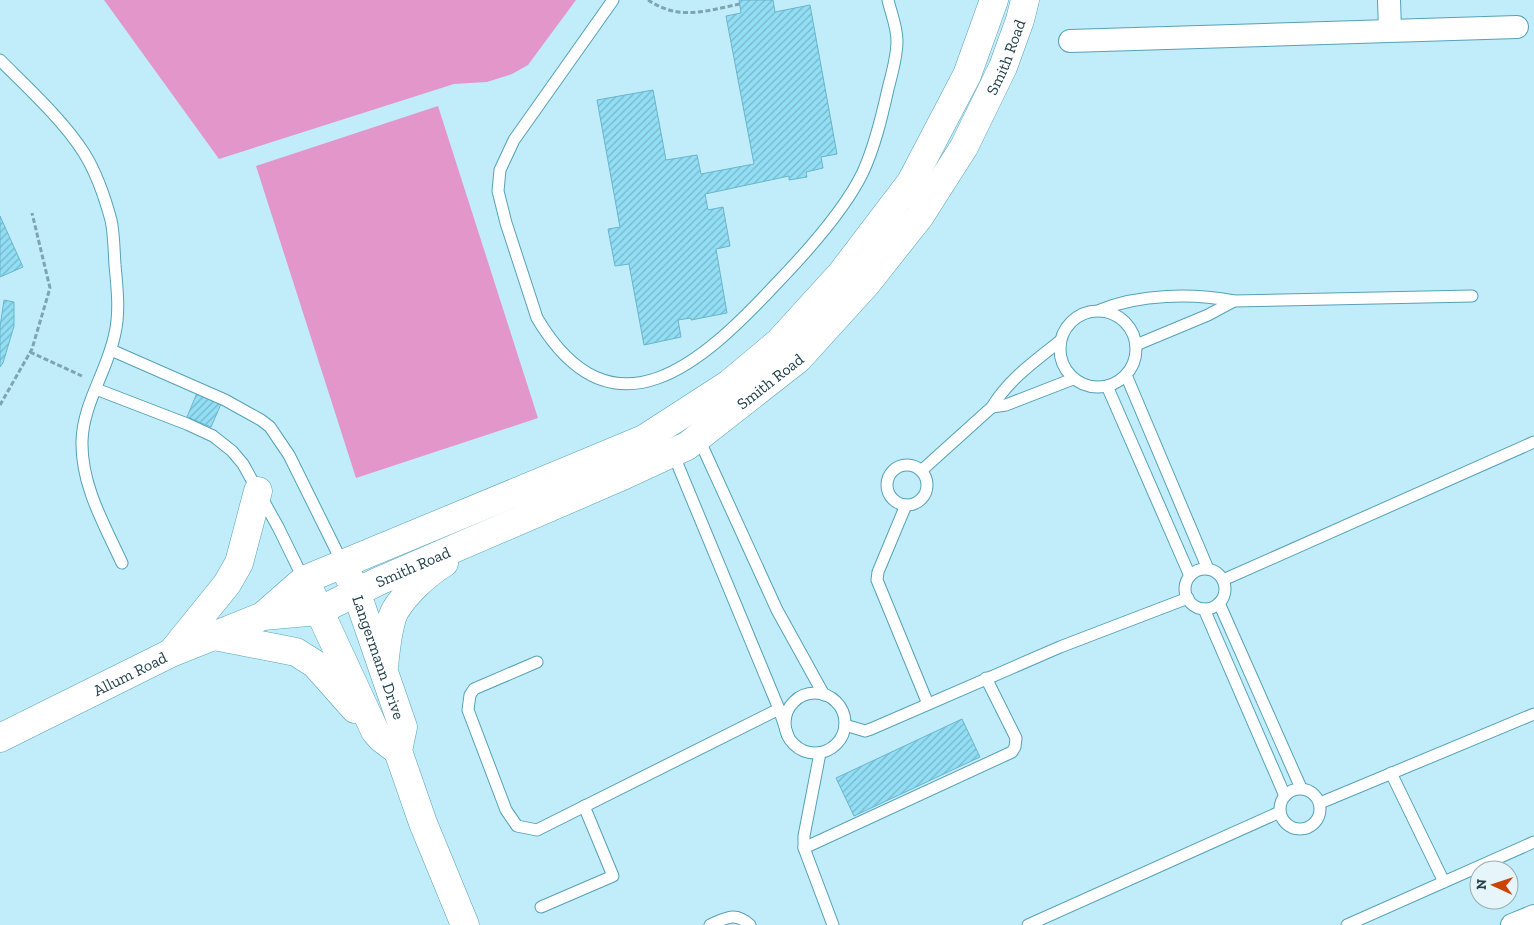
<svg xmlns="http://www.w3.org/2000/svg" width="1534" height="925" font-family="'Zilla Slab',serif">
<defs>
<pattern id="building-hatch" width="6" height="6" patternUnits="userSpaceOnUse" patternTransform="scale(1.25)"><rect width="6" height="6" fill="#92def5"/><path d="M-1 1l2-2M0 6l6-6M5 7l2-2" fill="none" stroke="#77b6c8"/></pattern>
</defs>
<rect width="100%" height="100%" fill="#c1edfb"/>
<!-- garden -->
<g fill="#e296ca">
<path d="M104,0H576L528,65L512,74L487,82L454,84L219,159Z"/>
<path d="M438,106L538,418L356,478L256,166Z"/>
</g>
<!-- building -->
<g fill="url(#building-hatch)" stroke="#69b5cb">
<path d="M739,0H773L775,12L810,5L837,154L821,157L823,168L806,172L807,177L789,180V176L705,194L708,210L723,207L730,246L716,249L727,313L691,320V318L678,320L681,337L644,345L629,264L615,266L608,229L620,227L597,100L653,90L666,160L697,155L701,174L754,164L726,16L741,13Z"/>
<path d="M0,216L23,267L0,277Z"/>
<path d="M4,300L14,302V326L3,363L0,367V327Z"/>
<path d="M197,393L221,404L211,427L187,417Z"/>
<path d="M962,719L980,757L854,816L836,778Z"/>
</g>
<g fill="none" stroke-linecap="round" stroke-linejoin="round">
<defs>
<g id="lane">
<path d="M613,0L514,140L500,170L498,191L506,223L537,318C613,446 704,361 775,285C804,255 845,210 863,172C875,146 882,116 888,89C892,73 897,57 897,41C897,27 891,13 888,0"/>
<path d="M0,60C27,87 64,121 84,153C96,172 105,198 111,220C114,234 114,250 115,265C117,287 120,311 115,333C108,370 83,403 82,441C81,485 104,524 122,563"/>
<path d="M1100,310C1140,294 1192,293 1234,301L1472,296"/>
<circle cx="1098" cy="349" r="38"/>
<path d="M1136,345L1208,315L1234,301"/>
<path d="M111,350L225,400L261,420L270,427L289,455L343,564"/>
<path d="M1126,375L1208,569"/>
<path d="M1107,386L1190,576"/>
<path d="M96,389L187,424L213,436L232,451L243,464L278,527L304,580"/>
<path d="M992,407L1006,405L1073,379"/>
<path d="M698,437L777,610L824,695"/>
<path d="M672,451L779,709L788,736"/>
<circle cx="907" cy="485" r="20"/>
<path d="M921,471L992,407C1009,379 1035,361 1060,341"/>
<path d="M906,505L878,572L877,580L928,704"/>
<circle cx="1205" cy="589" r="20"/>
<path d="M1223,580L1534,442"/>
<path d="M1219,603L1301,788"/>
<path d="M1204,609L1285,796"/>
<path d="M537,662L474,689L470,695L468,710L506,810L517,826L537,830L779,709"/>
<circle cx="815" cy="723" r="30"/>
<path d="M845,725L865,731L871,729L1060,647L1188,598"/>
<path d="M820,753L804,836V848L833,925"/>
<path d="M1391,773L1444,882"/>
<circle cx="1300" cy="809" r="20"/>
<path d="M1320,803L1534,714"/>
<path d="M804,848L1012,752L1015,747L1016,738L986,678"/>
<path d="M541,907L613,876L584,806"/>
<path d="M710,925C726,918 735,911 750,925"/>
<path d="M1028,925L1280,812"/>
<path d="M1347,925L1534,842"/>
</g>
<g id="street">
<path d="M1389,0L1390,30"/>
<path d="M1070,41L1517,27"/>
<path d="M1512,925L1534,916"/>
</g>
<g id="secondary">
<path id="s1" d="M348,575L356,591L403,727L398,751L423,823L465,925"/>
<path d="M312,595L375,731L381,738L398,751"/>
<path d="M263,616L304,580L644,439L729,384L779,342L841,274L911,182L967,75L994,0"/>
<path d="M214,636L296,652L315,664L355,709"/>
<path d="M172,652L227,584L239,563L258,491"/>
<path d="M384,666C386,650 388,622 396,609C407,592 426,574 444,563"/>
<path id="s2" d="M0,738L171,653L263,616L319,611L379,581L618,478L687,446L798,359L867,283L920,216L964,147L1003,67L1020,20L1025,0"/>
</g>
</defs>
<!-- lane casing -->
<use href="#lane" stroke="#55a1b7" stroke-width="13"/>
<!-- street casing -->
<use href="#street" stroke="#55a1b7" stroke-width="24"/>
<!-- secondary casing -->
<use href="#secondary" stroke="#55a1b7" stroke-width="29"/>
<!-- path -->
<g stroke="#7da4b0" stroke-width="3" stroke-dasharray="5 2.5" stroke-linecap="butt">
<path d="M648,0C656,5 664,9 673,11C694,16 719,8 740,4"/>
<path d="M30,352L82,376"/>
<path d="M0,405L32,349L50,288L32,213"/>
</g>
<!-- lane -->
<use href="#lane" stroke="#fff" stroke-width="11"/>
<!-- street -->
<use href="#street" stroke="#fff" stroke-width="22"/>
<!-- secondary -->
<use href="#secondary" stroke="#fff" stroke-width="28"/>
</g>
<g text-anchor="middle" dominant-baseline="central" stroke-width="5" stroke-linejoin="round" paint-order="stroke">
<!-- street labels -->
<g font-size="16" fill="#22424b" stroke="#e6f5f9">
<text stroke="none"><textPath href="#s2" startOffset="1260">Smith Road</textPath></text>
<text stroke="none"><textPath href="#s2" startOffset="855">Smith Road</textPath></text>
<text stroke="none"><textPath href="#s2" startOffset="450">Smith Road</textPath></text>
<text stroke="none"><textPath href="#s1" startOffset="88">Langermann Drive</textPath></text>
<text stroke="none"><textPath href="#s2" startOffset="145">Allum Road</textPath></text>
</g>
</g>
<!-- north arrow -->
<g transform="translate(1494 885) rotate(273)"><circle r="24" fill="#e6f5f9" stroke="#98adb3"/>
<path d="M0-4L9 19L0 12L-9 19Z" fill="#c94303"/>
<text y="-8" font-size="14" font-weight="bold" text-anchor="middle" fill="#22424b">N</text>
</g>
</svg>
